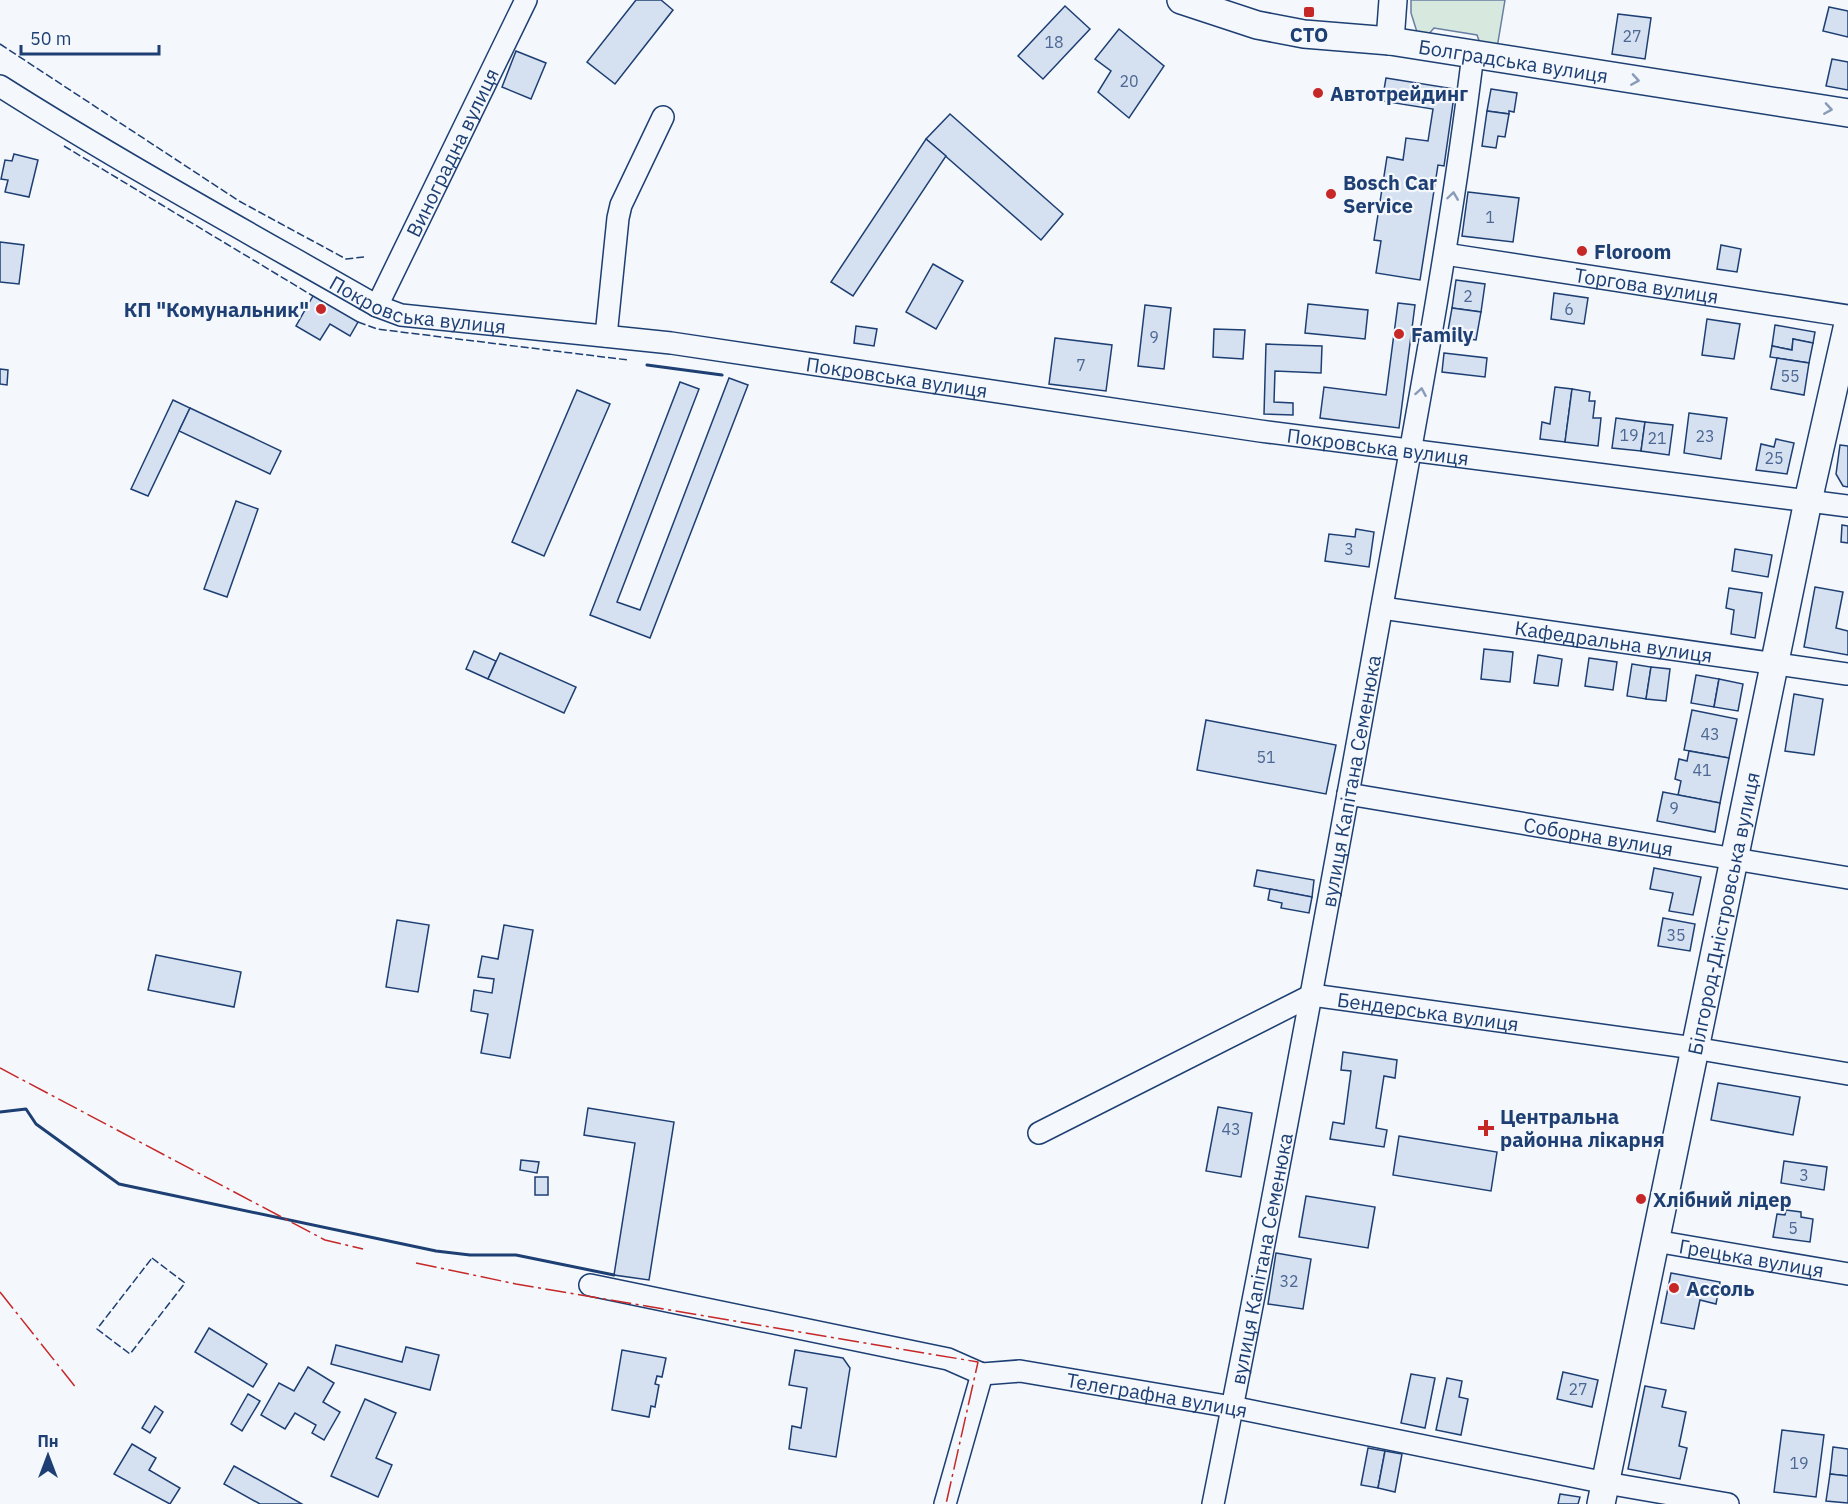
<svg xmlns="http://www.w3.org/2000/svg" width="1848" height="1504" font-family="'IBM Plex Sans',sans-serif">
<rect width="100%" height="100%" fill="#f4f7fb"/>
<!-- green -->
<path fill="#d7e8df" stroke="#687fa3" stroke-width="1.5" d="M1411,0H1505L1497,48L1481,46L1477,35L1434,28L1426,37L1417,32L1411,13Z"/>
<!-- building -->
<g fill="#d5e0f0" stroke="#1d3f73" stroke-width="1.5">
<path d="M636,0H661L673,10L615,84L587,62Z"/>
<path d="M1065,6L1090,29L1043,79L1018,56Z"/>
<path d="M1829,7L1848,11V37L1823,31Z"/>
<path d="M1618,14L1651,18L1645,59L1612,54Z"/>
<path d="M1119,29L1164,66L1129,118L1098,92L1111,71L1095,59Z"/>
<path d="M516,51L546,63L531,99L502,87Z"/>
<path d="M1832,59L1848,62V90L1826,86Z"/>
<path d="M1386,78L1455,89L1444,166L1438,165L1420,280L1376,273L1381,241L1374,240L1387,157L1403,160L1406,138L1428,141L1433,109L1382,101Z"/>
<path d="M1491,89L1517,93L1514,112L1509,111V114L1487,111Z"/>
<path d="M1487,111L1509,114L1505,137L1498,136L1496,148L1482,146Z"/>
<path d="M950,114L1063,214L1041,240L926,139Z"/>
<path d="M926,139L946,156L853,296L831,282Z"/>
<path d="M14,154L38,160L29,197L5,192L8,180L1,179L5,160L12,161Z"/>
<path d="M1468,192L1519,198L1513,242L1462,236Z"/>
<path d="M0,242L24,245L19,284L0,282Z"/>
<path d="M1721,245L1741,249L1737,272L1717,269Z"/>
<path d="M933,264L963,281L936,329L906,312Z"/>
<path d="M1456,280L1485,284L1481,312L1452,308Z"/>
<path d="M1554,293L1588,298L1584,324L1551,319Z"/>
<path d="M313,296L358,322L350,336L330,324L320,340L296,326Z"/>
<path d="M1398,303L1415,305L1399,428L1320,418L1324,387L1386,395Z"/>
<path d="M1308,304L1368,310L1365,339L1305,333Z"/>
<path d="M1145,305L1171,308L1164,369L1138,366Z"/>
<path d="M1452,308L1481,312L1476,340L1447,336Z"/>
<path d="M1707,319L1740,324L1734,359L1702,355Z"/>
<path d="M1775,325L1815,332L1813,343L1793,339L1792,350L1772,346Z"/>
<path d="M856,326L877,329L874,346L854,343Z"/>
<path d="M1214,329L1245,330L1243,359L1213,357Z"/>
<path d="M1055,338L1112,345L1106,391L1049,384Z"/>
<path d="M1793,339L1813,343L1809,363L1770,357L1772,346L1792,350Z"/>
<path d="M1266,344L1322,346L1321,373L1275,371L1274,402L1293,403V415L1264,414Z"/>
<path d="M1444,353L1487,358L1485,377L1442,372Z"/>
<path d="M1777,358L1809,363L1804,395L1771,389Z"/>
<path d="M0,369L8,370L7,385L0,384Z"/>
<path d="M729,378L748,385L650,638L590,615L680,382L699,389L617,602L640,610Z"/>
<path d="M1555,387L1572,389L1565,442L1540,439L1542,422L1550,424Z"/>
<path d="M1572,389L1590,392L1589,401H1595L1593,418H1601L1598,446L1565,442Z"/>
<path d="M577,390L610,404L544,556L512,542Z"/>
<path d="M173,400L190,408L148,496L131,489Z"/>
<path d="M190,408L281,451L270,474L179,431Z"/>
<path d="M1689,413L1727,418L1721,459L1684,453Z"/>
<path d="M1616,418L1645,422L1641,451L1612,448Z"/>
<path d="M1645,422L1673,425L1669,455L1641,451Z"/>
<path d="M1776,439L1794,443L1787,474L1756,470L1761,444L1774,447Z"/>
<path d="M1840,445L1848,446V487L1843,486L1836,474Z"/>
<path d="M236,501L258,509L227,597L204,589Z"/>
<path d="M1842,525L1848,526V543L1841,542Z"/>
<path d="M1356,529L1374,532L1369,567L1325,561L1329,534L1355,537Z"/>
<path d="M1735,549L1772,555L1768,577L1732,571Z"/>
<path d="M1815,587L1843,592L1836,628L1848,631V655L1804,647Z"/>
<path d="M1729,588L1762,593L1755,638L1731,634L1734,610L1726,608Z"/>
<path d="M1484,649L1513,652L1510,682L1481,679Z"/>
<path d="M474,651L496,661L488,679L466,669Z"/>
<path d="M500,653L576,687L564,713L488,679Z"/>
<path d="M1538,655L1562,659L1558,686L1534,683Z"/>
<path d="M1589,658L1617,662L1613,690L1585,686Z"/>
<path d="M1632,664L1651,667L1646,699L1627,696Z"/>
<path d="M1651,667L1670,669L1666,701L1646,699Z"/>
<path d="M1696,675L1719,679L1714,707L1691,703Z"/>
<path d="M1719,679L1743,684L1738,711L1714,707Z"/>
<path d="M1794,694L1823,699L1814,755L1785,751Z"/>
<path d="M1692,710L1737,719L1729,758L1684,750Z"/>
<path d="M1206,720L1336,745L1326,794L1197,770Z"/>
<path d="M1689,751L1729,758L1720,803L1678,795L1681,781L1675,779L1679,759L1687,761Z"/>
<path d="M1663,792L1720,803L1715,832L1657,821Z"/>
<path d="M1654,868L1701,877L1693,915L1669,911L1673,893L1650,889Z"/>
<path d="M1257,870L1314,880L1312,897L1254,886Z"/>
<path d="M1270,889L1312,897L1309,913L1281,908L1282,903L1268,900Z"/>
<path d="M1663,918L1695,924L1690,951L1658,946Z"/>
<path d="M397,920L429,925L418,992L386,987Z"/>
<path d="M504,925L533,930L510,1058L481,1053L488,1014L471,1011L474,990L492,993L494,979L478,977L482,956L498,959Z"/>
<path d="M156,955L241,972L234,1007L148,990Z"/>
<path d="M1343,1052L1397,1060L1395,1078L1384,1076L1376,1128L1387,1130L1384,1147L1330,1139L1333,1122L1344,1124L1351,1071L1341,1070Z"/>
<path d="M1718,1083L1800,1097L1793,1135L1711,1120Z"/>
<path d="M1218,1107L1252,1113L1241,1177L1206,1171Z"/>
<path d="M588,1108L674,1122L649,1280L614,1275L635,1143L584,1135Z"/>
<path d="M1399,1136L1497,1152L1491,1191L1393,1175Z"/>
<path d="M521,1160L539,1162L537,1173L520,1170Z"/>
<path d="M1784,1161L1827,1167L1824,1190L1781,1183Z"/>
<rect x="535" y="1177" width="13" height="18"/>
<path d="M1306,1196L1375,1207L1368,1248L1299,1237Z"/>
<path d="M1786,1210L1801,1212V1217L1813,1219L1810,1242L1773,1237L1777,1214L1785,1215Z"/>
<path d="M1276,1253L1311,1259L1303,1309L1268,1304Z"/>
<path d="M1671,1273L1720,1282L1716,1304L1700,1300L1694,1329L1661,1323Z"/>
<path d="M209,1328L267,1364L253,1387L195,1352Z"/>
<path d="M336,1345L402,1362L406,1347L439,1355L430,1390L331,1364Z"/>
<path d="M622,1350L666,1358L662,1377L657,1376L655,1384L659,1385L655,1407L651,1406L649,1417L612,1410Z"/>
<path d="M795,1350L843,1358L850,1368L836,1457L789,1449L792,1426L801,1428L807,1388L789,1385Z"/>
<path d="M308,1367L334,1383L323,1402L340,1412L324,1440L312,1433L316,1425L295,1413L285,1429L261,1415L279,1383L294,1391Z"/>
<path d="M1563,1372L1598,1380L1592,1407L1557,1399Z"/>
<path d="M1411,1374L1435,1378L1425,1428L1401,1423Z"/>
<path d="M1447,1378L1462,1381L1459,1397L1468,1399L1461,1435L1436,1430Z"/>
<path d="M1645,1386L1666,1390L1662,1407L1686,1412L1679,1446L1687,1448L1680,1479L1628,1469Z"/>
<path d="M248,1394L260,1401L242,1431L231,1424Z"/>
<path d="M365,1399L396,1413L376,1458L392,1465L378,1497L331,1476Z"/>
<path d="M155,1406L163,1412L150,1433L142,1428Z"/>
<path d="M1782,1430L1824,1435L1816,1497L1774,1492Z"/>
<path d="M132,1444L156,1458L149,1470L180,1488L170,1504L114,1474Z"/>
<path d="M1833,1447L1848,1449V1476L1830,1474Z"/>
<path d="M1368,1448L1385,1451L1378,1488L1361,1485Z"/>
<path d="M1385,1451L1402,1454L1395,1492L1378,1488Z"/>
<path d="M234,1466L302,1504H260L224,1484Z"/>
<path d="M1830,1474L1848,1476V1503L1826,1501Z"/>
<path d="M1560,1494L1580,1497L1578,1504H1558Z"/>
</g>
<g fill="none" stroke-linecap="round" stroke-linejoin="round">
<defs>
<g id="minor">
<path id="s1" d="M0,86C123,164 251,234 377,306L401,315L671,343L1260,431L1848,506"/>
<path id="s2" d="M1445,254L1848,316"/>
<path id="s3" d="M377,306L526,0"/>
<path d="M606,336L618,218L621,205L663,117"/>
<path id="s4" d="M1382,608L1847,674"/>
<path id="s5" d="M1348,794L1848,878"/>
<path id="s6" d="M1039,1133L1312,995L1694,1048L1848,1074"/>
<path id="s7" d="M1655,1241L1848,1274"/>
<path id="s8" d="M590,1285L948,1359L982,1374L1020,1371L1232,1407L1606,1483L1728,1504"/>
<path d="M945,1504L982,1374"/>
<path id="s9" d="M1213,1504C1272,1209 1327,913 1380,617C1414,430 1450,243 1473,54"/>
</g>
<g id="major">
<path id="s10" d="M1181,0L1257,25L1304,34L1390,41L1848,113"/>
<path d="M1390,41L1393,0"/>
<path id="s11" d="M1601,1504L1808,501L1848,324"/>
</g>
</defs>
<!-- minor casing -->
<use href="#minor" stroke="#1d3f73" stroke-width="24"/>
<!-- major casing -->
<use href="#major" stroke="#1d3f73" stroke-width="30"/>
<!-- minor -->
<use href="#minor" stroke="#f4f7fb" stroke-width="21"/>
<!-- major -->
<use href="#major" stroke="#f4f7fb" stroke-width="27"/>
<!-- fence -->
<g stroke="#1d3f73" stroke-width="1.5" stroke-dasharray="8 3" stroke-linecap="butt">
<path d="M0,44L239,201L346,259L364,257"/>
<path d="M64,146L313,296"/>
<path d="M358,322L377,329L628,360"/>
<path d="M152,1258L185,1283L130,1354L97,1329Z"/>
</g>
<!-- wall -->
<g stroke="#1d3f73" stroke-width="3">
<path d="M647,365L722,375"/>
<path d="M0,1112L26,1109L36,1124L119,1184L436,1251L470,1255H516L614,1275"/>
</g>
<!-- power -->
<g stroke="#c62828" stroke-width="1.5" stroke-dasharray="21 4.5 3 4.5" stroke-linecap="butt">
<path d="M0,1068L325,1240L363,1249"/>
<path d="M416,1263L516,1284L978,1362L946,1504"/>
<path d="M0,1292L77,1389"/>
</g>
</g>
<!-- one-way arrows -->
<defs><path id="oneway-chevron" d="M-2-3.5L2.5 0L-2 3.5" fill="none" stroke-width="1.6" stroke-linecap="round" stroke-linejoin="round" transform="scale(1.5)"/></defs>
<g stroke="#889bb7">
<use href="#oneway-chevron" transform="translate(1635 80) rotate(9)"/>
<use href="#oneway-chevron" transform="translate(1828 109) rotate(9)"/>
<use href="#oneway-chevron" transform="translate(1453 196) rotate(-82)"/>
<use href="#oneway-chevron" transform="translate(1421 392) rotate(-80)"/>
</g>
<!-- markers -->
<g fill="#c62828" stroke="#f4f7fb" stroke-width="2">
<rect x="1303" y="6" width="12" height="12" rx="3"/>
<circle cx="1318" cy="93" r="6"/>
<circle cx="1331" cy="194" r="6"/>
<circle cx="1582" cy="251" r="6"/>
<circle cx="321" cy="309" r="6"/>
<circle cx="1399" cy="334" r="6"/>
<path d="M1483 1119h6v6h6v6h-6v6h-6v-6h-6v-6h6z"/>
<circle cx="1641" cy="1199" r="6"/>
<circle cx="1674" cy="1288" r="6"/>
</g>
<g text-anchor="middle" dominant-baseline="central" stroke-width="4.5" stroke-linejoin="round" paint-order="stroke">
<!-- number labels -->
<g font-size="16" fill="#4b6792">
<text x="1632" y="36">27</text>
<text x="1054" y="42">18</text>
<text x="1129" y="81">20</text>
<text x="1490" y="217">1</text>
<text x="1468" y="296">2</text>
<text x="1569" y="309">6</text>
<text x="1154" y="337">9</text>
<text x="1081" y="365">7</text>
<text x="1790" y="376">55</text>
<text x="1629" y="435">19</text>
<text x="1705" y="436">23</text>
<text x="1657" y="438">21</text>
<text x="1774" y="458">25</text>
<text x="1349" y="549">3</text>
<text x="1710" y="734">43</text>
<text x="1266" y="757">51</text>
<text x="1702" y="770">41</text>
<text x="1674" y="808">9</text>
<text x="1676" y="935">35</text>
<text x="1231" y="1129">43</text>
<text x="1804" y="1175">3</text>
<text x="1793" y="1228">5</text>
<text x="1289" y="1281">32</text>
<text x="1578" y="1389">27</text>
<text x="1799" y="1463">19</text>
</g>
<!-- poi labels -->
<g font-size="20" font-weight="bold" fill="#1d3f73" stroke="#f4f7fb" text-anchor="start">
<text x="1309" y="34" text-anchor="middle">СТО</text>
<text x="1330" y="93">Автотрейдинг</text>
<text x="1343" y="182">Bosch Car<tspan x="1343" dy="23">Service</tspan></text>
<text x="1594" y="251">Floroom</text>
<text x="309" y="309" text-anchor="end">КП "Комунальник"</text>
<text x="1411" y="334">Family</text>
<text x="1500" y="1116">Центральна<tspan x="1500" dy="23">районна лікарня</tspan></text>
<text x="1653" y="1199">Хлібний лідер</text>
<text x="1686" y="1288">Ассоль</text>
</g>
<!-- street labels -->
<g font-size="20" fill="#1d3f73" stroke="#f4f7fb">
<text stroke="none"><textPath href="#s10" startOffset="339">Болградська вулиця</textPath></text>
<text stroke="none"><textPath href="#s3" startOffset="171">Виноградна вулиця</textPath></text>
<text stroke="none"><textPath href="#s2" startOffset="204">Торгова вулиця</textPath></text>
<text stroke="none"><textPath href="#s1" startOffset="476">Покровська вулиця</textPath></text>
<text stroke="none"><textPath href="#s1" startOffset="962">Покровська вулиця</textPath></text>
<text stroke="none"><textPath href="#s1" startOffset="1448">Покровська вулиця</textPath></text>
<text stroke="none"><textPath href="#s4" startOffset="234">Кафедральна вулиця</textPath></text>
<text stroke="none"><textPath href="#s9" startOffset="736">вулиця Капітана Семенюка</textPath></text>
<text stroke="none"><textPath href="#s5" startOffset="254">Соборна вулиця</textPath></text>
<text stroke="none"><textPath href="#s11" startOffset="603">Білгород-Дністровська вулиця</textPath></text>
<text stroke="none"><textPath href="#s6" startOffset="423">Бендерська вулиця</textPath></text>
<text stroke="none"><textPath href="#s9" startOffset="250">вулиця Капітана Семенюка</textPath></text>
<text stroke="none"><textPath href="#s7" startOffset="98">Грецька вулиця</textPath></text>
<text stroke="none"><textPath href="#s8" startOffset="580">Телеграфна вулиця</textPath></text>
</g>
</g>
<!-- north arrow -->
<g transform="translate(48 1456)" stroke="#f4f7fb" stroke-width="4.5" paint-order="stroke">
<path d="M0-4.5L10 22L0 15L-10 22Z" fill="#1d3f73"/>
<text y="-9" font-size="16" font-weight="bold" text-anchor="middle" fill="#1d3f73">Пн</text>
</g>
<!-- scale -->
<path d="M21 45v9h138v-9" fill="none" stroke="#1d3f73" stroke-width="3"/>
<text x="30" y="45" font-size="18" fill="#1d3f73" stroke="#f4f7fb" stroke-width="4.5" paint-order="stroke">50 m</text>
</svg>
